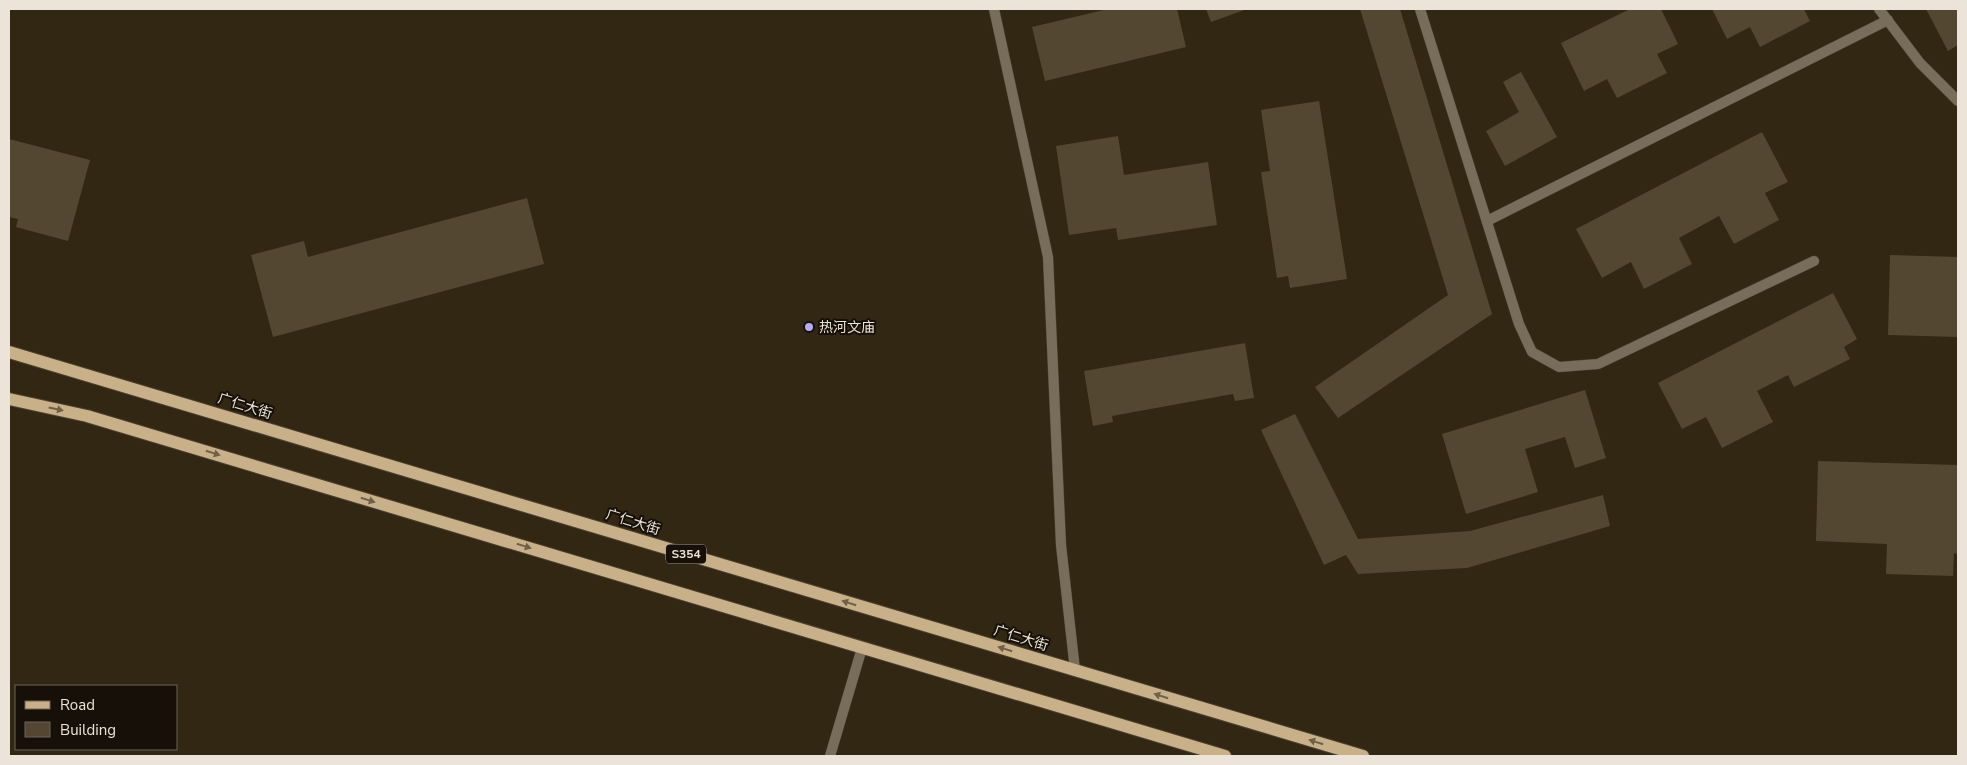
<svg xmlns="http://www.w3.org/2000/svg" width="1967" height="765" font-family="'Nunito Sans','Noto Sans SC',sans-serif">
<rect width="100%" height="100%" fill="#322713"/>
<!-- building -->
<g fill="#534732">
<path d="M1108,9H1177L1186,47L1045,81L1032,27Z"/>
<path d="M1206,9H1247L1211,22Z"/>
<path d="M1360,9H1400L1492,314L1338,418L1315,387L1448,295Z"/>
<path d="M1630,9H1661L1678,44L1657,54L1667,73L1617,98L1607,79L1584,91L1561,43Z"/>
<path d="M1712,9H1804L1810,21L1760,47L1750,27L1727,39Z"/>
<path d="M1926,9H1958V45L1948,51Z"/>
<path d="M1521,72L1557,137L1505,166L1486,131L1519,112L1503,82Z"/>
<path d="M1319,101L1347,279L1290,288L1288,276L1277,278L1261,172L1270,171L1261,110Z"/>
<path d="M1762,132L1788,182L1765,193L1779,220L1734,244L1719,216L1679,238L1692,264L1644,289L1631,262L1602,278L1576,229Z"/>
<path d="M1118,136L1124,175L1208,162L1217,225L1118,240L1116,228L1069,235L1056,146Z"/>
<path d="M9,139L90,160L68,241L16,227L18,219L9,217Z"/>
<path d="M527,198L544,264L273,337L251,255L304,241L308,257Z"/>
<path d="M1890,255L1958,257V337L1888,335Z"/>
<path d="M1833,293L1857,339L1844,347L1850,359L1794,387L1788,375L1757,391L1773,422L1722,448L1706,417L1682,429L1658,383Z"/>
<path d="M1245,343L1254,398L1235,401L1233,394L1112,416L1113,422L1093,426L1084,371Z"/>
<path d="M1585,390L1606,458L1575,468L1565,437L1525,449L1538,492L1466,514L1442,434Z"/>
<path d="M1295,414L1358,539L1470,531L1603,495L1610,526L1467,568L1358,574L1346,555L1324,565L1261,430Z"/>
<path d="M1818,461L1958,465V554L1954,553L1953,576L1886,574L1887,544L1816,541Z"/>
</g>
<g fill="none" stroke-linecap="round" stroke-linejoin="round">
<defs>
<g id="service">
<path d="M1420,9L1519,324L1532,352L1559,367L1598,364L1814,261"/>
<path d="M1487,221L1888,20"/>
</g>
<g id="minor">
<path d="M994,9L1048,257L1061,545L1075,670"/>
<path d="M1879,9L1920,63L1958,101"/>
<path d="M830,756L862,648"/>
</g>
<g id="primary">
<path d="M9,352L1363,756"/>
<path d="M9,399L87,416L1225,756"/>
</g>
</defs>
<!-- service casing -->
<use href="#service" stroke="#4c412f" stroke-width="11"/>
<!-- minor casing -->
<use href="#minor" stroke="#4c412f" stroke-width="11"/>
<!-- primary casing -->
<use href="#primary" stroke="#4c412f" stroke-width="14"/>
<!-- service -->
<use href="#service" stroke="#786d5a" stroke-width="10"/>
<!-- minor -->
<use href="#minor" stroke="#786d5a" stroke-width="10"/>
<!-- primary -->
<use href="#primary" stroke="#c8b089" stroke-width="12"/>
</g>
<!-- one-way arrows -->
<defs><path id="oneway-solid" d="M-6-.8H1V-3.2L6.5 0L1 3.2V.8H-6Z" transform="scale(1.25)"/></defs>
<g fill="#6f6048">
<use href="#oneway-solid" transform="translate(56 409) rotate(12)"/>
<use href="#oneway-solid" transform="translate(213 453) rotate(17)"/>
<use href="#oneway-solid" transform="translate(368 500) rotate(17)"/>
<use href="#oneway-solid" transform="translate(524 546) rotate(17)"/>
<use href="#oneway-solid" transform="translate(849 603) rotate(-163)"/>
<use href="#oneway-solid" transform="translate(1005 649) rotate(-163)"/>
<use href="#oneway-solid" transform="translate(1161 696) rotate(-163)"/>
<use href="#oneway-solid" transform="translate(1316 742) rotate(-163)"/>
</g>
<!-- markers -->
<circle fill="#b4acf9" stroke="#161008" stroke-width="2" cx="809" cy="327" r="5"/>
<g text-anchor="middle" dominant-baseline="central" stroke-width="4" stroke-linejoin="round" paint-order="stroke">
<!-- shield labels -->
<rect fill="#161008" stroke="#aca49a" stroke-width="1" x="666" y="544.5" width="40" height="19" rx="4"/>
<g font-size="12" font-weight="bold" fill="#ece4d8">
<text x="686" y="554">S354</text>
</g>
<!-- poi labels -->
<g font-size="14" fill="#ece4d8" stroke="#161008" text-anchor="start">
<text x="819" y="327">热河文庙</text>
</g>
<!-- street labels -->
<g font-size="14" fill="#ece4d8" stroke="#161008">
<text transform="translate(245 406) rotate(17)">广仁大街</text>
<text transform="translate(633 522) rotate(17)">广仁大街</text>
<text transform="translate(1021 638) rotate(17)">广仁大街</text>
</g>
</g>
<!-- border -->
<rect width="1967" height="765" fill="none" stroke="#ece4d8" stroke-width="20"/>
<!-- legend -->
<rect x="15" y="685" width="162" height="65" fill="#161008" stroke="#6c655b"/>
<rect x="25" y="701" width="25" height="8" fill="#c8b089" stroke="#6c655b"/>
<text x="60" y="710" font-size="15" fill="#ece4d8">Road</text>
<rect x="25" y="722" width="25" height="15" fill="#534732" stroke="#6c655b"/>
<text x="60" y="735" font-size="15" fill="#ece4d8">Building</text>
</svg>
